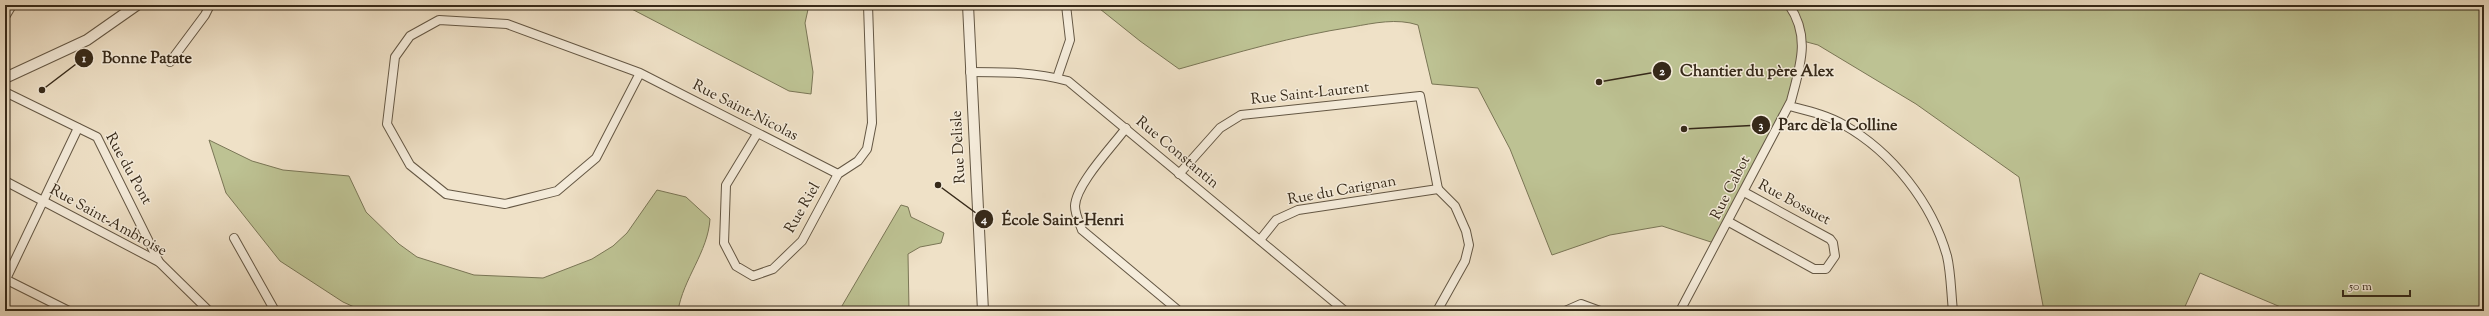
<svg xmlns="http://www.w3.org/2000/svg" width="2489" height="316" font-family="'Sorts Mill Goudy',serif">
<rect width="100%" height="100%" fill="#efe1c7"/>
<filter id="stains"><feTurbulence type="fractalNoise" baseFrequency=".005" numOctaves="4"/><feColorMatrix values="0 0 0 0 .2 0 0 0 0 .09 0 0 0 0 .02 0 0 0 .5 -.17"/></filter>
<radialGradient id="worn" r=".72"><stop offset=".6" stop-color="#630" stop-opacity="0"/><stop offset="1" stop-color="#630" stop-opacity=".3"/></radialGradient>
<!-- green -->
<g fill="#bdc293" stroke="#7a7656">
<path d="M624,5H809L805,23L813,72L811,94L789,91Z"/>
<path d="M1095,5H2484V311H2282L2283,308L2200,273L2183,311H2044L2019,177L1916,104L1818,45L1803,41L1789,106L1717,244L1662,226L1610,235L1552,255L1510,149L1478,88L1432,84L1418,25C1397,18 1374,23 1352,27C1293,36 1236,53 1179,69L1140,41Z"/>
<path d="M209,140L252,161L283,170L349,176L366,212L399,244L417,257L474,275L543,278L592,259L613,246L627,233L657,190L686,197L710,219C708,252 683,279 678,311H363L343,302L280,261L226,193Z"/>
<path d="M901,205L908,207L911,217L944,233L941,243L920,247L908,254L909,311H839Z"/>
</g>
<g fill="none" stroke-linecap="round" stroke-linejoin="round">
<defs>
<g id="minor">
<path d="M170,62L205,15L210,5"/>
<path d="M970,72C1004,72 1035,72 1068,81L1345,311"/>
<path d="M640,73L596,158L557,191L505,204L446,194L410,165L387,124L395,57L410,36L439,20L507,24L640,73L838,174"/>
<path d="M1057,78L1070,40L1066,5"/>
<path d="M5,92L97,137L159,262"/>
<path d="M1789,106C1808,111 1827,115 1844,125C1892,152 1932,203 1947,256C1951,273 1951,293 1953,311"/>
<path d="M1126,128C1112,147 1076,184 1075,206C1075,214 1079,222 1082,230L1179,311"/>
<path d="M757,134L726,185L724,243L736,266L753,276L773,269L802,241L838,174L858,161L867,149L872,123L868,5"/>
<path d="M1179,174L1220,128L1241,115L1420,96L1438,189"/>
<path d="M5,181L159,262L209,311"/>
<path d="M1729,222L1814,269H1826L1835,256L1833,243L1830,239L1744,192"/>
<path d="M234,238L275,311"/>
<path d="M1260,240L1276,220L1298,210L1438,189"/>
<path d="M5,279L69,311"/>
<path d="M6,279L78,128"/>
<path d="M1437,311L1465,261L1469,245L1466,231L1455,206L1438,189"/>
<path d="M1565,311L1581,304L1600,311"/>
<path d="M1680,311L1791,101C1800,66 1811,37 1789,5"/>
</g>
<g id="tertiary">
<path d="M968,5L983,311"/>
<path d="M5,15L11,5"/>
<path d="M5,78L87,40L137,5"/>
</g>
</defs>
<!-- minor casing -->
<use href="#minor" stroke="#645744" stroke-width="10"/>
<!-- tertiary casing -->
<use href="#tertiary" stroke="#645744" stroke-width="12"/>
<!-- minor -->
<use href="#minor" stroke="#f5ecdb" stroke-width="8"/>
<!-- tertiary -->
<use href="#tertiary" stroke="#f5ecdb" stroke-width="10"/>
</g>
<g text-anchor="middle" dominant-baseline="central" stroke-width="3" stroke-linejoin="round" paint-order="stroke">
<!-- street labels -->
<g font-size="15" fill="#362919" stroke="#f5ecdb">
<text transform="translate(1310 94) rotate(-6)">Rue Saint-Laurent</text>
<text transform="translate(745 111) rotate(27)">Rue Saint-Nicolas</text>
<text transform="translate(959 147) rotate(-93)">Rue Delisle</text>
<text transform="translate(1177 153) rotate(40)">Rue Constantin</text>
<text transform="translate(128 169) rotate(61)">Rue du Pont</text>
<text transform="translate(1731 188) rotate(-63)">Rue Cabot</text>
<text transform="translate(1342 191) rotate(-10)">Rue du Carignan</text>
<text transform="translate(1794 203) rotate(28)">Rue Bossuet</text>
<text transform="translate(803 208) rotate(-60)">Rue Riel</text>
<text transform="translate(108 221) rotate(29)">Rue Saint-Ambroise</text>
</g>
</g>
<!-- callouts -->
<path fill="none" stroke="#362919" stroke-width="1.5" d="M42 90L84 58M1599 82L1662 71M1684 129L1761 125M938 185L984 219"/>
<g fill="#362919" stroke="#f5ecdb" stroke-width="1.5">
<circle cx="42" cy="90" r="4"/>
<circle cx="1599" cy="82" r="4"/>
<circle cx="1684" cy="129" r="4"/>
<circle cx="938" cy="185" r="4"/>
<circle cx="84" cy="58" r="10"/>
<circle cx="1662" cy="71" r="10"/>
<circle cx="1761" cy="125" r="10"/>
<circle cx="984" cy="219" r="10"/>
</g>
<g font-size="12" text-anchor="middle" font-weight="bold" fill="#fff">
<text x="84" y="62">1</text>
<text x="1662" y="75">2</text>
<text x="1761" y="129">3</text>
<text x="984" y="223">4</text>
</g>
<g font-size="16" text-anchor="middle" font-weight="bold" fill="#362919" stroke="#f5ecdb" stroke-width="3" stroke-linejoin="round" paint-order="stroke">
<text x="147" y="63">Bonne Patate</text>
<text x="1757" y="76">Chantier du père Alex</text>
<text x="1838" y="130">Parc de la Colline</text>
<text x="1063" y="225">École Saint-Henri</text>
</g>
<!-- margin -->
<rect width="2489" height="316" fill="none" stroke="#efe1c7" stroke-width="20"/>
<rect x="6" y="6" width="2477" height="304" fill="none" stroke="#362919" stroke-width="2"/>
<rect x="10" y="10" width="2469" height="296" fill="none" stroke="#362919"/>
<!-- scale -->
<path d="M2343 290v6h67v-6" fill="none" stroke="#362919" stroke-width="2"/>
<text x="2349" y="290" font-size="12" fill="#362919" stroke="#f5ecdb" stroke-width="3" paint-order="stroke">50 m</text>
<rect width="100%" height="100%" filter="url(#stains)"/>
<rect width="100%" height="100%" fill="url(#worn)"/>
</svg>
